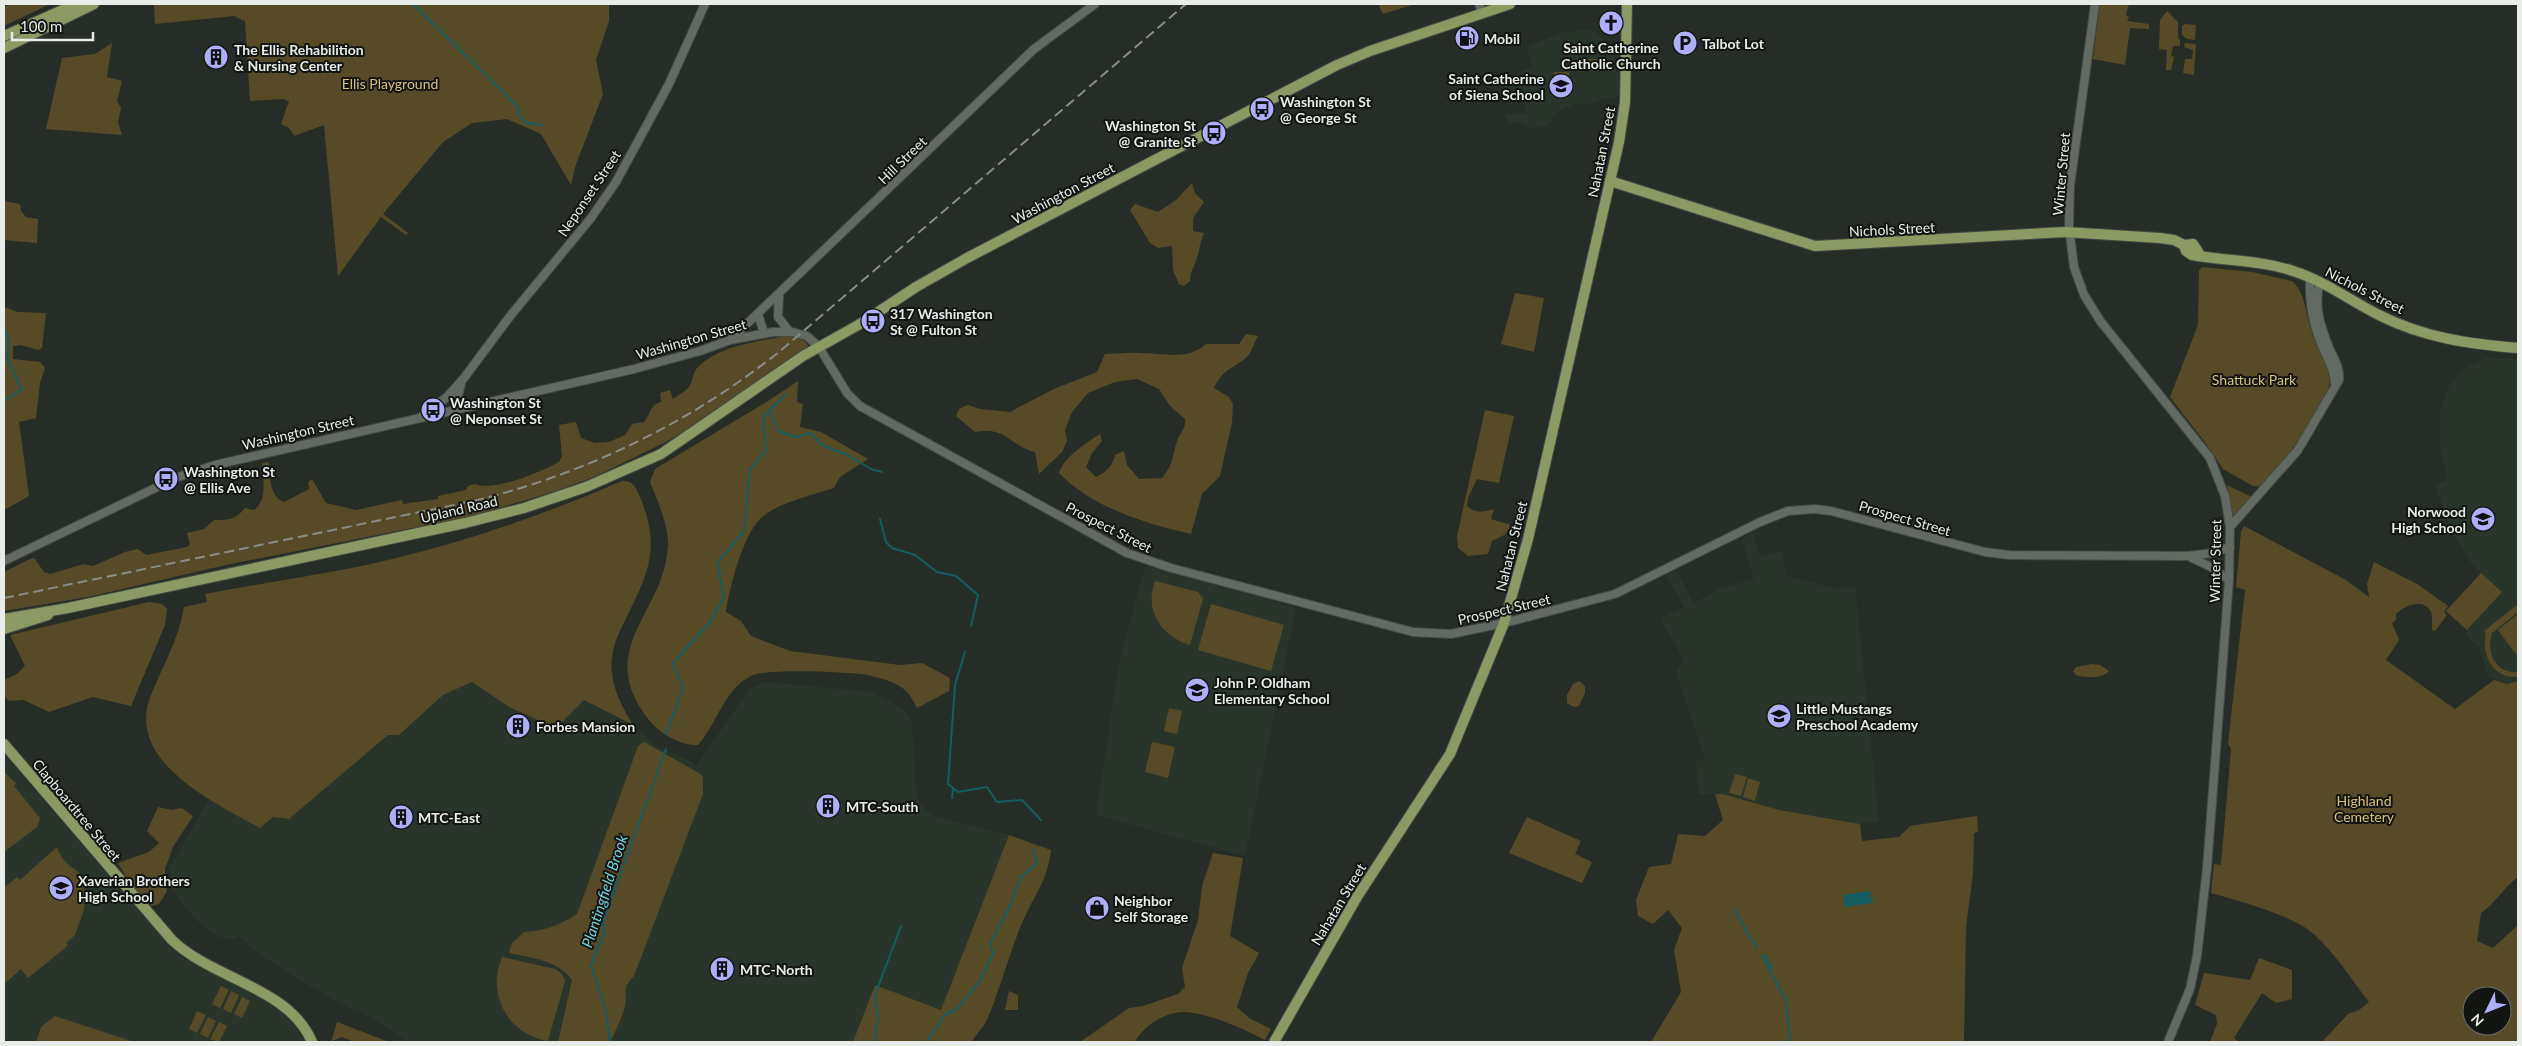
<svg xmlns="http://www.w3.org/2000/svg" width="2522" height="1046" font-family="Lato,sans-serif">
<rect width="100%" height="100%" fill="#262d27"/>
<!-- built -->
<g fill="#29352a">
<path d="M1586,30L1597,32L1606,45L1619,44V96L1603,99L1591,104H1574L1557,112L1548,125L1528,129L1526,123H1507L1506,114L1526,113L1523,94L1504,97L1503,78L1518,76V73L1533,67L1526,47L1563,32Z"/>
<path d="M2486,358L2518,359V681L2507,684L2488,676L2479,646L2467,636V630L2446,611L2481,573L2471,563L2452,533L2435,484L2447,480L2440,442V410L2449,386L2462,370Z"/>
<path d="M1753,533L1760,556L1782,551L1786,576L1836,589L1855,587L1879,822L1860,824L1779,810L1723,794H1699L1696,760L1705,759L1676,673L1684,660L1660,619L1684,607L1666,575L1676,571L1694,603L1717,590L1754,579L1742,539Z"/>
<path d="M1145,566L1296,608L1245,856L1096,815L1119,663Z"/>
<path d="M472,682L509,707L584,700L633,725L655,745L692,762L696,767L749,689L766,682L872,692L900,707L907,713L912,724L916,793L920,804L931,814L940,818L1009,835L941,1010L875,985L853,1042H410L355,1008L351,1009L298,979L260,955L239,936L232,939L219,937L196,920L172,890L169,869L209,799L260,828L273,817L289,819L388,735H399L443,695Z"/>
<path d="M4,755L175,953L200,968L266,1000L292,1023L305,1042L175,1040L173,1042H4Z"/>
</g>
<!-- green -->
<g fill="#574b27" fill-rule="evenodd">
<path d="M8,4H50L4,26V8Z"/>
<path d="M154,4H609V21L596,60L603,94L575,167L571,185L541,134L507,119L472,123L443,142L383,214L408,233L406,235L381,217L338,276L324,125L294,136L289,128L281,124L289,101L283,99L250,101L245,21L234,16L155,24Z"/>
<path d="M1378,4H1415L1383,14Z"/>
<path d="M2100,4H2129L2126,15L2129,17L2127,21L2149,24V29L2130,28L2125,65L2093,59Z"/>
<path d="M2167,11L2178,22V37L2180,41V46H2173L2171,56L2174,57L2171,70H2166L2167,50L2159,49L2160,20Z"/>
<path d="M2185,24L2196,25L2195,40L2187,39L2182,35V26Z"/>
<path d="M112,43L107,77L122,81L117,101L121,108L118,122L122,135L46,129L62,58L95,54Z"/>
<path d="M2185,43L2196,44L2194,75L2183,73L2185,59H2192L2193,50L2184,47Z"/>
<rect x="1580" y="59" width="24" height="12"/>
<path d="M1554,72H1569V95H1555Z"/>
<path d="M1192,183L1195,193L1204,202L1193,218V231L1204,233C1200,242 1199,252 1196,261C1193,269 1190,272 1190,281L1184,286L1179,284L1173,270L1172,246L1158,248L1150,243L1130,210L1135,204L1158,212L1176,200Z"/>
<path d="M4,201L20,204L21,211L26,217L38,219L37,243L4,240Z"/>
<path d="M2202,267L2252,272L2292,281C2305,292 2305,310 2310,326C2314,343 2328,362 2330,379C2331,400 2277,475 2259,486H2253L2223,469L2207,445L2170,397L2198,325L2199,271Z"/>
<path d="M1515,293L1544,298L1534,352L1501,344Z"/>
<path d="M4,307L18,312L46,313L42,348L38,350L21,345L13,346V359L40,362L45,368L40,383L36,418L19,422L29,496L4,510Z"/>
<path d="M1246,334L1258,336C1254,342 1252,353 1246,358C1231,370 1224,368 1214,388L1229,397L1233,404L1232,423L1220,476L1202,494L1191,534C1144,523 1093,508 1059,473C1064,457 1086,443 1100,434L1102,441L1092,453L1086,467L1096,477C1107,472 1112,466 1115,455L1124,451L1127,465L1139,479L1162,478C1174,463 1172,457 1177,441C1180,432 1186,430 1185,419L1170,406L1159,389L1137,379L1115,382L1088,393L1072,412L1065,430L1067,441L1062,452L1039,474L1035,452C1009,446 1008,426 975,432L956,416L959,409L968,405L980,409L1010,412L1054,389L1097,372L1105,354C1117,354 1129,352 1141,353C1163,353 1188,361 1206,344H1239Z"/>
<path d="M786,336C797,338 807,337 809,350L709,417L664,443L594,477L553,492L468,517L226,565L88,597L4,611V572L30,559L34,558L44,572L50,574L84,564L92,566L100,563L125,552L138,549L146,555L187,547L190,545L187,533L204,529L214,520C229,520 235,520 245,508L254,510C268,500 263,478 262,463L269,462C270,476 269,496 284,502L309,489L308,482L312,479L326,503L356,510L402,500L403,504L438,499V496L466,490L468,486L475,484C494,492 541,472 559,462L562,456L559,425L576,422L581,438L595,443L609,442L625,435L632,424L644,422C651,413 650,405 661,402L660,393L670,390L673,399C678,395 685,392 689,387C693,381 693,371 699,366C722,345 756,342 786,336Z"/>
<path d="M798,381L797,402L803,404L800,427L821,432L868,459L840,477L834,488C813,495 776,503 760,519C743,536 729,588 726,612L741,621L751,636L790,651L900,665L922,663L950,678L949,691L917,708C913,700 909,692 901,687C890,680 874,676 861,674C841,672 766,668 751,676C724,689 717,724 698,745C681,746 659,733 649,720C592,648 666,613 668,544C668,523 657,500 650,482L655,469L765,403Z"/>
<path d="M1485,410L1514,416L1499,483L1477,479L1468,498L1467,506C1475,514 1484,512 1494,509L1491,519L1511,525L1506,534L1492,541L1488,554L1468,556L1458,548L1457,536Z"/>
<path d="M622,481C633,480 636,488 640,497C659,543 651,568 630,610C623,625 614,640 612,657C609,682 620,704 633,725L584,700L556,728L509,707L472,682L443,695L399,735H388L289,819L273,817L260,828C215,803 124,761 151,695C163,665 179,639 184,607L207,602L205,594C267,582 331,574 392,559C471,540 548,513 622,481Z"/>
<path d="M2227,485L2252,497L2235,516L2232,514Z"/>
<path d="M2244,526L2346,580L2369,597L2367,584L2374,562L2417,584L2448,606L2444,612L2447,615L2435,631L2432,630C2432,625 2433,614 2430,610C2422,598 2403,606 2396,614V620L2392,623L2399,640L2386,660L2455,709L2494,680L2507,684L2518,681V877C2503,888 2496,903 2481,913L2477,941L2493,948L2518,925V1042H2322L2348,1014L2359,1010L2369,1002C2351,979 2330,945 2306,928C2285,914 2237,900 2211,893L2214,864L2221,865L2231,749L2228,744L2245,590L2236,587L2241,532ZM2472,996H2502V1026H2472Z"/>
<path d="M2481,573L2502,592L2467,630L2446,611Z"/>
<path d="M1155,581L1198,592L1203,599L1190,645C1161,636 1144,611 1155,581Z"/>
<path d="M149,602L162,604L167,609L165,625L131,706L93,697L49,712L24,700L9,701L4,695V680L17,674L25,666L10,635Z"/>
<path d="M1211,604L1284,625L1271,671L1198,650Z"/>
<path d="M2518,604V612L2492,633C2486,652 2495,674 2518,672V677C2494,679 2481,656 2486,634L2484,631Z"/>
<path d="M2518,614V657L2498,630Z"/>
<path d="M2092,664L2100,665L2109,671C2101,679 2087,678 2076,675L2073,671L2076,667Z"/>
<path d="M1579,681L1585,686V693L1579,706L1574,707L1567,703V695L1573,684Z"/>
<path d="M1169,708L1182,711L1177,734L1164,731Z"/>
<path d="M644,742L699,773L703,777V794L634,976C621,990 628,990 625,1005C623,1017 615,1031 610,1042H558L572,980C558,960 532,958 509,953L512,943L524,932C544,931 560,925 577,914L638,746Z"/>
<path d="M1152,742L1175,747L1168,778L1145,772Z"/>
<path d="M4,772L16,783L14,786L40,818L37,827L4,852Z"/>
<path d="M1735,774L1747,777L1741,796L1729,793Z"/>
<path d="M1748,778L1760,782L1755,801L1743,797Z"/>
<path d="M1715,794H1723L1779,810L1860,824L1862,841L1899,837L1910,826L1977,816L1978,832L1974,833L1973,874L1966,927L1964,1042H1651L1681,992L1674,950L1682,928L1668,910L1653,924L1638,916L1636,900L1649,867L1671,864L1678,834L1705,836L1723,820Z"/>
<path d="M158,807L171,810L182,808L193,816L173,847L165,869L167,891L159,904L152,906L130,883L118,863L149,852L159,843L147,831Z"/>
<path d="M1527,817L1581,841L1575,854L1592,862L1582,883L1509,853Z"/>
<path d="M1009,835L1051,850C1049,871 1041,886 1031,904C1012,940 1003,982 987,1020C983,1028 976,1034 972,1042H853L875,985L941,1010Z"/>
<path d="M57,847C65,868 71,863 84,878L81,882L85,892L84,910L75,935L66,943L68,945L65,948L28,978L21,969L4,984V888L17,877L20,880Z"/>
<path d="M1213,853L1243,858L1230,936L1259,953L1248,973L1237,1007L1249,1018L1271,1029L1265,1040C1242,1028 1211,1014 1185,1012C1166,1011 1143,1026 1135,1042H1080L1129,1008L1143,1006L1178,994L1185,987L1182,968L1198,920L1202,886Z"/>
<path d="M502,957L555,969L562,974L565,981L548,1041C508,1034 486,995 502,957Z"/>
<path d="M2259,958L2292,970V999L2276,1003L2262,993L2234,1038L2239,1042H2210L2217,1024L2216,1015L2195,1005L2204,973L2250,980Z"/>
<path d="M221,986L229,990L220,1008L212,1004Z"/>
<path d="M231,991L239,995L231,1013L223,1009Z"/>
<path d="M1009,991L1018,995V1010H1005Z"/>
<path d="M242,997L250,1001L242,1018L234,1014Z"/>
<path d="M197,1011L206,1015L197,1033L189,1029Z"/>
<path d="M55,1016L134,1042H36L41,1027Z"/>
<path d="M208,1017L216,1021L208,1038L200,1034Z"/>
<path d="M219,1022L227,1026L219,1042L210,1039Z"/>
<path d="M337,1022L389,1042H355L341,1037L331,1042Z"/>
</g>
<!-- water -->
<path fill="#145c61" d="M1870,891L1872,903L1845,907L1843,895Z"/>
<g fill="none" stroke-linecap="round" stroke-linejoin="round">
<!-- stream -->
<g stroke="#145c61" stroke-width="2">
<path d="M413,4L518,107L519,114L526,123L542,125"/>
<path d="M4,328L9,340L7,359L22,389L4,401"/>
<path d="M770,411L778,431L796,437L811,433L822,445L848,455L871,469L882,472"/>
<path d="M880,519L886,542L892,548L915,555L937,572L956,576L978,595L971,626"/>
<path d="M965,652L955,685L948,784L958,792L987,787L997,802L1022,800L1041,820"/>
<path d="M666,734L683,688L673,663L710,622L724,598L717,563L744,531L750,469L766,451L763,417L786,394"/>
<path d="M952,798L953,788"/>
<path d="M1734,910L1757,948"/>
<path d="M1761,955L1786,1000L1790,1042"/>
<path d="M1765,955L1771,969"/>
<path d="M610,1042L606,1012L591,965L604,935L603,922L666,749"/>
<path d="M874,1042L878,1017L875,995L901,926"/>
<path d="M927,1042L945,1015L957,1009L979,982L993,955L990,943L1008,910L1021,877L1037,863L1032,848"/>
</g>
<defs>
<g id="minor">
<path d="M1479,4L1482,13"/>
<path d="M2095,4L2070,186L2069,226L2074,267L2084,295L2101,322L2210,458L2225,496L2230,527L2229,580L2207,868L2197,956L2190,989L2168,1042"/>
<path d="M2310,278C2309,301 2312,321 2321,343C2326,356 2335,369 2335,383"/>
<path d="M779,296L778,317L789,331"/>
<path d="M758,314L764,333"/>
<path d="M731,339L1034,49L1095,4"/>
<path d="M457,410V400L461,384"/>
<path d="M421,417L447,397L464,378L511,315L591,218L616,182L669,84L705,4"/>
<path d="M2230,527L2298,450L2339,380C2340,369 2335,360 2330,350C2321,328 2313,306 2320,282"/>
<path d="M2192,558L2211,567L2229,580"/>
<path d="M4,561L178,477L215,465L634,369L700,351L730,340L773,332H792L807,336L819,347L847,393L860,406L1127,553L1171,568L1413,632L1451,634L1504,623L1615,594L1760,522L1788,511L1815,509L1831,511L1985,552L2009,555L2188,556L2212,553L2230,547"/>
</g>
<g id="major">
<path d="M4,36L76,4"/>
<path d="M4,48L94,4"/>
<path d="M1610,181L1815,246L2065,232L2160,238L2174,240L2184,245L2193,244L2200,255"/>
<path d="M2184,245L2186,251L2192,255C2224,261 2261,260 2293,271C2325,281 2352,302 2381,316C2425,338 2470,344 2518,348"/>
<path d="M4,619L68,608L465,523L524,508L586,487L661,454L803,356L860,324L916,287L967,258L1337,65L1370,51L1510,4"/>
<path d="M4,629L48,615"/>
<path d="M4,744L172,940C214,980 289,987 312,1042"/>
<path d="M1274,1042L1357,897L1450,754L1504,623L1528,539L1619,142L1625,102L1627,4"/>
</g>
</defs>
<!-- minor casing -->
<use href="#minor" stroke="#434a44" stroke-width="10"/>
<!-- major casing -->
<use href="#major" stroke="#434a44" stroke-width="12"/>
<!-- minor -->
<use href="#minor" stroke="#626a62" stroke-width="8"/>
<!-- major -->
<use href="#major" stroke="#8b9963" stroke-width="10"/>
<!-- rail -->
<path stroke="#878d88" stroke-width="2" stroke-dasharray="10 5" stroke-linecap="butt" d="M4,598L478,500C589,472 689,423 779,352L1186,4"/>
</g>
<!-- icons -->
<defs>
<symbol id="church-disc" viewBox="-11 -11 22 22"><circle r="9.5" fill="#aeaefa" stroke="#121512"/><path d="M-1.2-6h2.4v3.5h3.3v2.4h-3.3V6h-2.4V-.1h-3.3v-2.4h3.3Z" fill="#111"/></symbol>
<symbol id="fuel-disc" viewBox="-11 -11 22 22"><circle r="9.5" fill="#aeaefa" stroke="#121512"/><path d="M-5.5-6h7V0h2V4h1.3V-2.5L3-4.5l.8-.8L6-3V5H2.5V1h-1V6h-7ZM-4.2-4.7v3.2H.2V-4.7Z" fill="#111"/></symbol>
<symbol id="parking-disc" viewBox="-11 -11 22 22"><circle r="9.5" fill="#aeaefa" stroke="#121512"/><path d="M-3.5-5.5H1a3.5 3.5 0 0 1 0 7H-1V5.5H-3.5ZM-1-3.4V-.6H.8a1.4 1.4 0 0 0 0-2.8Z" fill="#111"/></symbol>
<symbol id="building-disc" viewBox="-11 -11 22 22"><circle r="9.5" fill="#aeaefa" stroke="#121512"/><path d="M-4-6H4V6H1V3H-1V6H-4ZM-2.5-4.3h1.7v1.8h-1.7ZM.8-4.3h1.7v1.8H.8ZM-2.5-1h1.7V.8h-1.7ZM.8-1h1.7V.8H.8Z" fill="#111"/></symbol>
<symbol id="school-disc" viewBox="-11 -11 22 22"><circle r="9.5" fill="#aeaefa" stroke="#121512"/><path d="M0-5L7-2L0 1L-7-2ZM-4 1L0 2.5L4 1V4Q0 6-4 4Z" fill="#111"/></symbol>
<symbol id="bus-disc" viewBox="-11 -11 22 22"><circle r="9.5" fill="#aeaefa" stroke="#121512"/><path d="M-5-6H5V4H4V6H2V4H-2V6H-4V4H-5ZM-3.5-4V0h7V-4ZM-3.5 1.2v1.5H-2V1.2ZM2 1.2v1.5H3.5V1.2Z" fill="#111"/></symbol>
<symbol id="shop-disc" viewBox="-11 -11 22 22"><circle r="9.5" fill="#aeaefa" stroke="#121512"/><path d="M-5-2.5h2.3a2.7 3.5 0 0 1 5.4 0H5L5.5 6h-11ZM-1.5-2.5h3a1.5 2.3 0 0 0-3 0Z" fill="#111"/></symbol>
</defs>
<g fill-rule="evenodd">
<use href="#church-disc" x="1597" y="9" width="28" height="28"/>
<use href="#fuel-disc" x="1453" y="24" width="28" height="28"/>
<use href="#parking-disc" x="1671" y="29" width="28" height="28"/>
<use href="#building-disc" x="202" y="43" width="28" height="28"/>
<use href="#school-disc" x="1547" y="72" width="28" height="28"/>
<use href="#bus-disc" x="1248" y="95" width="28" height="28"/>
<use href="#bus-disc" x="1200" y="119" width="28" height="28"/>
<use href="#bus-disc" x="859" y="307" width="28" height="28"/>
<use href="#bus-disc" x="419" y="396" width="28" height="28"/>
<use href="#bus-disc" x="152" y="465" width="28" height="28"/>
<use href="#school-disc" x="2469" y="505" width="28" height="28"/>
<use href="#school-disc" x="1183" y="676" width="28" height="28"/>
<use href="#school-disc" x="1765" y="702" width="28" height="28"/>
<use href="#building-disc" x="504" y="712" width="28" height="28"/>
<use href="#building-disc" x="814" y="792" width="28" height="28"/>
<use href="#building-disc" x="387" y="803" width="28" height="28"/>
<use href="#school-disc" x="47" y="874" width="28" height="28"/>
<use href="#shop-disc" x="1083" y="894" width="28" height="28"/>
<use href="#building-disc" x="708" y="955" width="28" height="28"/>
</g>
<g text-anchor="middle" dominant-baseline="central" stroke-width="4" stroke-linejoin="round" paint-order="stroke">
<!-- poi labels -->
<g font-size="14" font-weight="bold" fill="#e8ede9" stroke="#121512" text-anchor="start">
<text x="1484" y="38">Mobil</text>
<text x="1702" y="43">Talbot Lot</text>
<text x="1611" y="47" text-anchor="middle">Saint Catherine<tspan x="1611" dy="16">Catholic Church</tspan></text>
<text x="234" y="49">The Ellis Rehabilition<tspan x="234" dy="16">&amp; Nursing Center</tspan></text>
<text x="1544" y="78" text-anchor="end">Saint Catherine<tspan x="1544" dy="16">of Siena School</tspan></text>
<text x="1280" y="101">Washington St<tspan x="1280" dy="16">@ George St</tspan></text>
<text x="1196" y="125" text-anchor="end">Washington St<tspan x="1196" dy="16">@ Granite St</tspan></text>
<text x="890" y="313">317 Washington<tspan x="890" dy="16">St @ Fulton St</tspan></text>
<text x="450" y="402">Washington St<tspan x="450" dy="16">@ Neponset St</tspan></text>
<text x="184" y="471">Washington St<tspan x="184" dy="16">@ Ellis Ave</tspan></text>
<text x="2466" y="511" text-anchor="end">Norwood<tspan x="2466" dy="16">High School</tspan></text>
<text x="1214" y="682">John P. Oldham<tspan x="1214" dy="16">Elementary School</tspan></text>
<text x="1796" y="708">Little Mustangs<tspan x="1796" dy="16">Preschool Academy</tspan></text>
<text x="536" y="726">Forbes Mansion</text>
<text x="846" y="806">MTC-South</text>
<text x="418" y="817">MTC-East</text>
<text x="78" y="880">Xaverian Brothers<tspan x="78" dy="16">High School</tspan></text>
<text x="1114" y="900">Neighbor<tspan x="1114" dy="16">Self Storage</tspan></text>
<text x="740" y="969">MTC-North</text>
</g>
<!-- park labels -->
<g font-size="14" fill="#d9c177" stroke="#121512">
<text x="390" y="83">Ellis Playground</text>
<text x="2254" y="379">Shattuck Park</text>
<text x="2364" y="800">Highland<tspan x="2364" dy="16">Cemetery</tspan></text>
</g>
<!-- street labels -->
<g font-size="14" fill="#e8ede9" stroke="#121512">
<text transform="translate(1601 152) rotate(-79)">Nahatan Street</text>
<text transform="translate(902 160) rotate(-44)">Hill Street</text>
<text transform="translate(2061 174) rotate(-85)">Winter Street</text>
<text transform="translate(589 193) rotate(-56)">Neponset Street</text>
<text transform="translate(1063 193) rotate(-28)">Washington Street</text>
<text transform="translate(1892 229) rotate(-3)">Nichols Street</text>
<text transform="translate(2365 290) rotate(27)">Nichols Street</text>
<text transform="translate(691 339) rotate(-16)">Washington Street</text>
<text transform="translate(298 432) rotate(-13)">Washington Street</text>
<text transform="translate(459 509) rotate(-13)">Upland Road</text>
<text transform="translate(1905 518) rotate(16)">Prospect Street</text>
<text transform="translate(1109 527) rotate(27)">Prospect Street</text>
<text transform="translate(1511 546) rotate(-76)">Nahatan Street</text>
<text transform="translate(2215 561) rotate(-89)">Winter Street</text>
<text transform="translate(1504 609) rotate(-13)">Prospect Street</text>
<text transform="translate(77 810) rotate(50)">Clapboardtree Street</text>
<text transform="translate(1338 904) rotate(-59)">Nahatan Street</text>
</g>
<!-- water labels -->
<g font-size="15" font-style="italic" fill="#6cd5dc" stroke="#121512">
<text transform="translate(604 891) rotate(-72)">Plantingfield Brook</text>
</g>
</g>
<!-- border -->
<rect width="2522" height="1046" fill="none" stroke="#e8ede9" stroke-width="10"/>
<!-- north arrow -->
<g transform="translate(2487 1011) rotate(227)"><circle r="24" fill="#121512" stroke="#686b68"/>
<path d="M0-4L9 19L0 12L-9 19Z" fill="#aeaefa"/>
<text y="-8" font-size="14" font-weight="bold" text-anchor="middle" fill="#e8ede9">N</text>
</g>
<!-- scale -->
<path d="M12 32v8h81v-8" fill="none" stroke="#e8ede9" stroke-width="2.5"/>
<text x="20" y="32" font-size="15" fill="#e8ede9" stroke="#121512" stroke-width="4" paint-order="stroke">100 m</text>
</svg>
